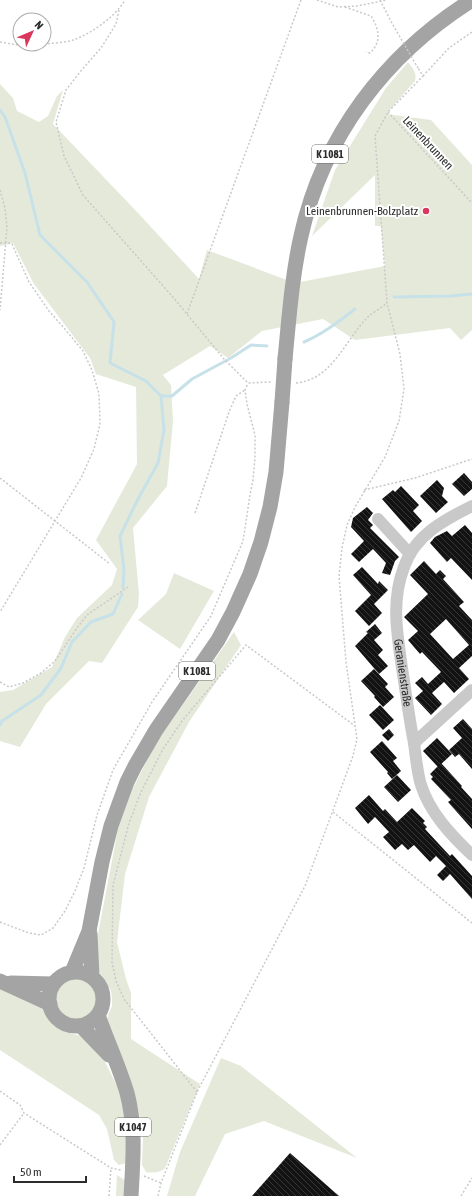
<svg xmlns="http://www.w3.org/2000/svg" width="472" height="1196" font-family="'Asap Condensed',sans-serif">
<defs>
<pattern id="building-back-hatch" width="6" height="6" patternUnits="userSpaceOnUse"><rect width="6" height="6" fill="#131313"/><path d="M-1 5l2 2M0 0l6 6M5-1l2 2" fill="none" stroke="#363636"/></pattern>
</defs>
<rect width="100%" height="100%" fill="#fff"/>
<!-- grass -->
<g fill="#e5e9da">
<path d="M408,62C413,69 417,72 415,81L386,114L431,120L472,165V330L461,340L450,328L355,340L323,319L262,331L228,358L210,346L163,375L171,385L173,421L167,486L133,528L139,594L138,607L102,663L89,661L46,704L20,747L0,741V692L13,690L52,667L65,637L77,618L112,585L117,569L96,540L137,464L136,387L96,374L90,358L34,284L13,243L0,246V84L13,98L17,111L39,122L48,116L57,96L63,90L53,124L138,213L199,279L207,250L295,283L385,266L381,226H375V175L312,236L335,170L386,88Z"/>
<path d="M174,573L214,591L180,649L138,620L166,594Z"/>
<path d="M234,632L241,645L189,722L149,797L125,874L117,942L126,979L131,993V1039L200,1084L165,1168C160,1173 153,1173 146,1172L142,1165L143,1137L137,1103L128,1072L110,1035L107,1022L108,1015L112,1006V999L111,991L97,968V939L118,829L133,788L156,743Z"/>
<circle cx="77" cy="999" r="22"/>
<path d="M0,988L44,1009L48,1018L57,1027L66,1032L88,1038L102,1056L117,1086L127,1120V1163L119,1165L114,1160L107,1129L99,1115L0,1050Z"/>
<path d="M221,1058L241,1066L357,1158L264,1121L225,1134L195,1196H167L180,1152Z"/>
<path d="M117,1175L126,1181V1196H116Z"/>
</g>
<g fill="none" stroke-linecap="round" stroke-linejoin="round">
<!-- stream -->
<g stroke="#c7e1e9" stroke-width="3">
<path d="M0,110L5,117L25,173L40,235L87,282L114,322L110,363L146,381L161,396L164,430L158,463L138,499L120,536L124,570L123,588"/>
<path d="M394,297L450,296L472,294"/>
<path d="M304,342C323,334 338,322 355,309"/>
<path d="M161,396H172L192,379L231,358L251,345L267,346"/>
<path d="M0,725L2,721L41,695L61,668L72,642L91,622L113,614L122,594"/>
</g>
</g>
<!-- building -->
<g fill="url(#building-back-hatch)" fill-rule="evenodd">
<path d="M464,473L472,482V489L464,496L452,484Z"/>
<path d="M437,480L444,488L442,496L448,502L436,513L420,496Z"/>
<path d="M401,486L419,505L413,511L422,521L411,532L382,499L393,490L395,492Z"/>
<path d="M367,507L373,513L368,520L373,525L370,528L399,557L395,561L390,575L382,573L386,563L373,549L359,562L351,554L364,541L351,527L353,518Z"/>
<path d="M465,525L472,533V580L451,558L447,562L430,543L435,537L447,531L452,536Z"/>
<path d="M424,561L436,574L440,570L446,576L443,579L464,602L459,606L472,620V656L459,668L469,679L454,693L444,682L432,693L442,704L431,715L415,698L423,691L415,683L422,677L428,684L441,672L422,652L420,654L408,640L418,631L404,617L428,594L410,575ZM446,619L469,645L453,659L430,634Z"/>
<path d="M362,567L378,584L379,581L388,590L374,604L382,613L369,626L355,611L371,595L353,575Z"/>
<path d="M375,624L382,633L374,640L383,650L378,655L388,666L379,674L355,646L368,633L366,632Z"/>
<path d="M374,669L388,684L385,687L394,697L383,707L374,697L375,696L361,681Z"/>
<path d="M380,705L394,720L383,730L369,715Z"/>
<path d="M463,719L472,729V769L459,754L455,757L449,750L462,738L453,728Z"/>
<path d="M389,729L394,735L388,741L382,735Z"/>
<path d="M437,738L452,754L438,767L423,751Z"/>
<path d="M382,741L397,758L393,761L401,771L392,779L387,773L388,772L370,752Z"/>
<path d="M441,763L462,786L461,787L472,799V829L448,802L451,800L431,779L433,777L430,774Z"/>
<path d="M397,775L411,790L398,802L384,787Z"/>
<path d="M369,795L383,811L385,809L397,822L412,808L425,821L423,823L427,827L425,829L450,856L452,854L472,876V899L450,874L443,881L437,875L446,866L436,856L430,862L414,845L408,850L402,844L395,850L383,837L389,832L375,817L368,824L355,808Z"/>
<path d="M290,1153L339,1196H252Z"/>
</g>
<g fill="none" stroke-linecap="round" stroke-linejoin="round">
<!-- path -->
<g stroke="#c9c9c9" stroke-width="1.5" stroke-dasharray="2 2" stroke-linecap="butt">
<path d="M317,0L338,7L357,6L387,0"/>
<path d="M380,0L393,25"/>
<path d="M345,7L371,16C379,28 382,42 370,53L366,52"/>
<path d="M119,10L116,24L101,48L80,72L66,90L56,122L64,156L83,195L172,296L224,359L248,383L271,382"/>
<path d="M0,42L23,46L40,44"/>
<path d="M44,44C53,43 64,43 73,40C91,34 115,17 125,0"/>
<path d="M423,76L449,48L472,32"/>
<path d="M388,112L472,203"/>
<path d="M0,190L5,208L7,227L0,310"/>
<path d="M0,243H7L12,244L29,282L49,311L64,328L83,351L92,370L99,394L100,424L94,449L81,478L0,612"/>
<path d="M187,314L301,0"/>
<path d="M296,383C331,380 344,343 365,320C370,314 380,309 387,303"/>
<path d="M0,478L110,564"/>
<path d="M364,490L415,478L472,459"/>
<path d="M195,513L229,412L236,396L245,390"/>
<path d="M0,682L9,687L23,683L41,673L55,661L77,628L87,615L128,587"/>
<path d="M333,812L472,923"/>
<path d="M0,922L29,933L41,935L53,928L65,911L75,891L84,868L97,815L113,770L152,702L211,616L243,541L250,495L253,480L255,457V435L247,404L245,390L248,383"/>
<path d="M0,1091L20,1105L24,1113L111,1168L121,1170"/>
<path d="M197,1092L124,999L116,981L112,962L113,885L129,823L141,792L163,749L182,721L246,645L355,726"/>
<path d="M0,1145L24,1113"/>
<path d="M144,1176L161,1183"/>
<path d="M109,1196L111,1168"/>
<path d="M158,1196L161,1183L197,1092L305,886L353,756L357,739L346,662L339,576L342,548L347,525L355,507L385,457L399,421L404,389L400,354L387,303L375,136L388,112L423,76L418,68"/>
<path d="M461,1196L472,1178"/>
</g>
<!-- minor -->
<g stroke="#c9c9c9" stroke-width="12">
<path id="s1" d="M472,506C444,520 415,535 404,567C391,601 397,633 402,668C406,693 409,718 414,743C416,757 417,772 421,785C430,813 451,835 472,855"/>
<path d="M378,519L410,554"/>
<path d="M414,743L472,690"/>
</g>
<!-- major -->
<g stroke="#a4a4a4" stroke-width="15">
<path d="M285,359C289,318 292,276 301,236C323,136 386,54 472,0"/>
<path d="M90,934L92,976"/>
<circle cx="76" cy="999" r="27"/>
<path d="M72,972L89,931L102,862L111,826L127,782L135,766L156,730L218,640L233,612L250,574L261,542L270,507L276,472L282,402"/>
<path d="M0,981L50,1004"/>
<path d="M11,983L53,984"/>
<path d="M98,1015C107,1041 119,1066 127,1093C136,1126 133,1161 131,1196"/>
<path d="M81,1026L109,1055"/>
</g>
<!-- path-bridge -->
<path stroke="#c9c9c9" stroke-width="1.5" stroke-dasharray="2 2" stroke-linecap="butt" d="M393,25L418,68"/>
<!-- major-bridge -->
<path stroke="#a4a4a4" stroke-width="15" d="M282,402L285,359"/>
</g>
<!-- markers -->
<circle fill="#db365b" stroke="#fff" stroke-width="1.5" cx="426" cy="211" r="4"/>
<g text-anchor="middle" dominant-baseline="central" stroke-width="4" stroke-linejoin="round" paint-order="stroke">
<!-- shield labels -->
<g fill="#fff" stroke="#6b6b6b" stroke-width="1">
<rect x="312" y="145" width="36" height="18" rx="3"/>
<rect x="179" y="662" width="36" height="18" rx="3"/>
<rect x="115" y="1118" width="36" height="18" rx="3"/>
</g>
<g font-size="11" font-weight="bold" fill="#2c2c2c">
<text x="330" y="154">K 1081</text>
<text x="197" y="671">K 1081</text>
<text x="133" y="1127">K 1047</text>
</g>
<!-- street labels -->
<g font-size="12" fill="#2c2c2c" stroke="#fff">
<text transform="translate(428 143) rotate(47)">Leinenbrunnen</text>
<text stroke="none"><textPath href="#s1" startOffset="201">Geranienstraße</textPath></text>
</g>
<!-- poi labels -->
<g font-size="12" fill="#2c2c2c" stroke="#fff" text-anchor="end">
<text x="418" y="211">Leinenbrunnen-Bolzplatz</text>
</g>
</g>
<!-- north arrow -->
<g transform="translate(32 32) rotate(46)"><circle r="19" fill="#ffffff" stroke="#ababab"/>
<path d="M0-3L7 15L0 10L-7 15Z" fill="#db365b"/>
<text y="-6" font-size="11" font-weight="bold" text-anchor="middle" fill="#2c2c2c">N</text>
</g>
<!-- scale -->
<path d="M14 1176v6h72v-6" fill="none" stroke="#2c2c2c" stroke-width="2"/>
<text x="20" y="1176" font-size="12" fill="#2c2c2c" stroke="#ffffff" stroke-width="3" paint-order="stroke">50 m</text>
</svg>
